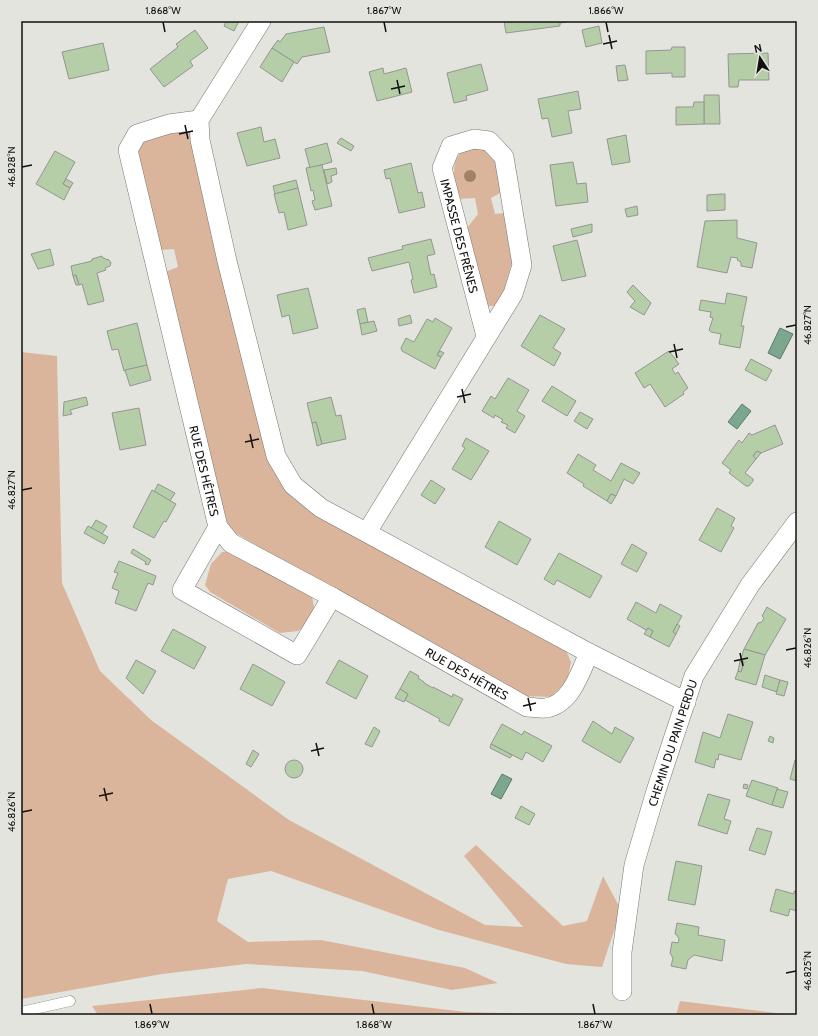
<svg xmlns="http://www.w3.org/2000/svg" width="818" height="1036" font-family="Cabin,sans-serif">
<rect width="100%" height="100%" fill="#e3e4de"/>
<!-- green -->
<g fill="#dab59c">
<path d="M178,129L192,134L282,482L564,646L571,662L567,682L550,697L526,696L353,601L230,530L220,502L162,273L178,267L174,249L161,250L135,151L145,138Z"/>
<path d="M477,147C501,152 499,171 504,191L491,198L495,214L506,213L515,251L502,298L497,306H484L467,228L478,214L475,198L458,199C455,183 448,161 465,149C468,148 473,147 477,147Z"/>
<path d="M21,352L57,356L62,583L100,671L151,720L289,820L485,925L523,927L464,856L476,845L563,926L587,921L603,876L621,910L602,967L566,964L439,930L271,871L228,879L217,921L248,942L321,940L465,968L498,983L452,990L362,971L246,964L162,974L21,999Z"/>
<path d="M232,551L312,596L314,607L310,621L298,631L280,633L210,592L205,585L211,564L222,552Z"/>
<path d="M262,988L466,1012L575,1015H98L92,1006Z"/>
<path d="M680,1001L792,1015H676Z"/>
</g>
<!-- water -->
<g fill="#7ca78f" stroke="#5c7a68">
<path d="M780,328L793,334L780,359L768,353Z"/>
<path d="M742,404L751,411L737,429L728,422Z"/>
<path d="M502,774L512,779L501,799L491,794Z"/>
</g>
<!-- building -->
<g fill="#b6cea8" stroke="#939692">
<path d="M226,21H239L234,31L224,26Z"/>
<path d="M504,21H571L560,23V26L506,33Z"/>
<path d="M599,26L602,43L586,47L582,30Z"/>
<path d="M324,27L330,52L302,57L297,64L272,48L278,40L280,42L286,34Z"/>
<path d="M195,30L208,48L190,61L193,66L164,87L150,69L178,47L176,44Z"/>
<path d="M103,43L109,70L69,79L62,52Z"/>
<path d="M672,47H685V77H672V73L646,74V51L671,50Z"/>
<path d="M272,48L294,62L282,82L260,67Z"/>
<path d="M768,53L769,80H739L738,87H729L728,54Z"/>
<path d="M481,64L488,90L466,96L467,100L454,103L447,73Z"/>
<path d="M625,65L628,80L618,81L616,66Z"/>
<path d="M383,68L384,74L406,68L412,92L377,101L369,72Z"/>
<path d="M578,91L581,109L568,111L572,133L552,137L548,118L542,119L538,99Z"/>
<path d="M704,95H719L720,124H704Z"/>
<path d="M694,102H704V124L676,125V107H693Z"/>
<path d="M261,127L264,142L275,139L280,158L247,166L237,133Z"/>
<path d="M626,135L630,162L612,165L607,139Z"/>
<path d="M341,138L354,146L351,151L337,143Z"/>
<path d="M327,143L332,162L310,168L305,149Z"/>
<path d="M55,151L75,162L63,184L70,188L64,200L36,184Z"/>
<path d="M573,162L577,184L586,183L588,202L556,206L550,165Z"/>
<path d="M411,163L418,193L422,192L425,207L399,213L390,178L386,179L384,170Z"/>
<path d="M322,165L332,206L315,210L312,201L315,200L313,190L311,191L306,168Z"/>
<path d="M336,168L337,174L331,176L332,182L327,184L324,170Z"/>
<path d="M66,179L73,183L70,188L63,184Z"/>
<path d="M296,180L298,188L275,194L273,186Z"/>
<path d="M298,188L307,225L288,230L284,212L279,213L274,194Z"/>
<path d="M721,194H725V210L707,211V195Z"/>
<path d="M637,206L638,215L627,217L625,209Z"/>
<path d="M737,220V238L757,243L752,268L741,266V262L737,260L738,258L731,257L727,273L697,267L705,221Z"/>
<path d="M592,224V232L573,237L571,229Z"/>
<path d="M431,239L435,254L427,256L431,275L434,274L437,287L414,293L411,280L413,279L409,262L372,271L368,258L403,249L402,246Z"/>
<path d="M577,240L586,276L562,281L553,246Z"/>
<path d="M50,249L54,265L38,269L31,254Z"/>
<path d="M102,256L103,258L109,260L111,263L110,266L105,268L106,270L97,273L104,301L88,305L82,284L79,285L76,275L73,276L71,266L92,261V259Z"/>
<path d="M76,275L79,285H76L73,276Z"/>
<path d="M633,285L651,303L644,315L630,307L635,301L627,292Z"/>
<path d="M308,288L318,328L293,334L289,315L282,317L277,295Z"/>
<path d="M727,293L747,297L741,326H744L740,348L719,344L721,334L711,332L709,330L713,318L710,317L711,312L699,310L701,300L725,304Z"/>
<path d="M365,308L368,322L360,324L357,310Z"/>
<path d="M410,315L412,323L399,326L398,319Z"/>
<path d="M540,315L565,329L553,348L561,353L554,366L521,346Z"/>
<path d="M435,318L452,328L437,355L441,357L435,369L402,351L401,348L406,338L414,342L427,319L433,322Z"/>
<path d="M374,321L377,331L362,335L360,324Z"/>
<path d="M137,323L147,365L124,371L118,349L112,350L107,331Z"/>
<path d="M440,351L444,353L441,357L437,355Z"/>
<path d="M669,351L679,364L672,369L675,374L678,372L688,388L683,392L684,394L665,407L650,384L644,388L635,373Z"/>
<path d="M751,359L772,370L766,381L745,370Z"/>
<path d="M147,365L151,380L130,386L125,370Z"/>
<path d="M508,378L529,390L517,411L525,416L515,433L506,428L508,425L501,422L503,420L495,415L494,418L482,411L491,396L495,399Z"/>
<path d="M552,386L576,401L567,416L542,401Z"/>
<path d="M86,397L88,405L70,410L72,414L63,416L64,402Z"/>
<path d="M331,397L336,416L341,415L346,439L322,444L316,422L312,423L307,403Z"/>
<path d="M139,408L146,445L120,450L112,413Z"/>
<path d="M580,412L593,419L587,429L574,421Z"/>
<path d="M316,422L322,444L317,446L312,423Z"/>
<path d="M775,425L783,444L761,453L757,451L753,456L756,459L745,473L753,479V481L749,486H746L729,473L731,470L722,463L739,440L742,443L749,433L752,435Z"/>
<path d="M466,438L489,451L471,480L452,469L465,448L462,446Z"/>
<path d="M757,451L761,453L756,459L753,456Z"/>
<path d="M578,454L596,465L593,470L611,481L621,463L640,473L633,484L624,479L616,496L611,494L607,501L583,486L584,484L567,473Z"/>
<path d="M431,480L445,489L435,504L421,495Z"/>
<path d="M158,484L175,493L170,501L154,492Z"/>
<path d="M152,490L176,504L166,522L164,521L154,538L133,527Z"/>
<path d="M611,494L616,496L611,504L607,501Z"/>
<path d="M717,508L735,518L731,526L734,528L721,552L699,540Z"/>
<path d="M96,520L107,526L102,534L91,528Z"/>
<path d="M499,521L531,539L517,565L485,547Z"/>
<path d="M88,526L108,537L104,544L84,533Z"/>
<path d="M632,544L647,553L637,572L621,564Z"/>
<path d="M133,549L151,560L148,565L145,564L146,562L131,553Z"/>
<path d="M559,553L602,576L590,598L557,580L554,585L544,579Z"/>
<path d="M119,561L156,576L153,585L148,583L136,611L115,603L119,591L112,588L118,573L114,572Z"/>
<path d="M636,602L656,613L660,604L682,616L673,632L676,634L669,647L650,637L653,631L648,628L646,630L627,619Z"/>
<path d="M767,607L786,619L765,655L744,649L758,623L762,622L764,618L762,616Z"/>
<path d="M677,624L680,626L676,634L673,632Z"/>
<path d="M648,628L653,631L650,637L644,634Z"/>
<path d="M173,629L206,647L194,669L161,651Z"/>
<path d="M744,649L765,655L756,685L735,679L738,671L741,672L744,662L740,661Z"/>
<path d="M136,660L156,671L143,694L126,678Z"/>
<path d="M339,660L368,676L356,699L326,683Z"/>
<path d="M740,661L744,662L741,672L738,671Z"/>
<path d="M253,664L285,682L272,706L240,689Z"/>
<path d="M410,671L419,676L418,678L424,682V683L433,688V687L452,697L453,694L463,699L449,726L439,721L440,719L405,700L408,694L400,689Z"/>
<path d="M765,675L780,680L777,692L762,687Z"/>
<path d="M780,680L788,682L784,696L776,694Z"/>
<path d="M400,689L408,694L404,702L395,698Z"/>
<path d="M728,714L753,722L741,760L719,754L718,760L716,759L714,768L695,762L703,732L720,738Z"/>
<path d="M593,721L612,734L615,727L634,738L620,763L582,741Z"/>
<path d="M502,724L522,735L524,731L552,746L543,762L526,752L522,760L491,744Z"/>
<path d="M374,727L380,731L372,747L365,744Z"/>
<path d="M770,736L774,738L773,743L768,741Z"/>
<path d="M491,744L512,755L510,758L490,748Z"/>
<path d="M253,750L259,754L251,767L246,764Z"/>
<circle cx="294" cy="769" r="9"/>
<path d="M795,760H797V781L790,779Z"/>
<path d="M752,780L778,788L772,805L746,796Z"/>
<path d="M744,784L748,785L747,789L743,788Z"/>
<path d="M777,789L788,792L783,808L772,805Z"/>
<path d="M708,794L730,800L724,819L731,821L727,834L698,825Z"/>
<path d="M521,806L535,814L529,825L515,818Z"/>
<path d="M757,828L772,832L765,855L749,850Z"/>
<path d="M676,861L702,866L695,905L668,900Z"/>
<path d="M776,889L794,894V891L797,892V911L790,909L788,916L770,911Z"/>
<path d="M677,923L699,927L698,935L725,940L722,961L694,955L688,960L686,969L671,966L673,958L670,953L672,942L678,943L679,939L677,935L675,934Z"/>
</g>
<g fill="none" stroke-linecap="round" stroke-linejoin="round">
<defs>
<path id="service" d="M21,1012L70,1001"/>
<g id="minor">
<path d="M261,21L199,120L200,140L227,261L276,456L293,485L321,508L589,653L686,702"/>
<path id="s1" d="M199,120L169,124L137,134L128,150L218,527L231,543L332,597L527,707C533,707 541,709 546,708C571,704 580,673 589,653"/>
<path d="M218,527L182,590L297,655L332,597"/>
<path id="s2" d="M367,532L513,294L522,265L504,157L489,141L474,139L451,146L442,168L486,336"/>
<path id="s3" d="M622,991V952L634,865L656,791L694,676L750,585L797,522"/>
</g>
</defs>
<!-- service casing -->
<use href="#service" stroke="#757570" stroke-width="11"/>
<!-- minor casing -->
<use href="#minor" stroke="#757570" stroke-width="20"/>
<!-- service -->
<use href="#service" stroke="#fff" stroke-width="10"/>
<!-- minor -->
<use href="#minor" stroke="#fff" stroke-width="19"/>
</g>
<!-- trees -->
<circle fill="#9e8368" cx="470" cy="176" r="6"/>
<!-- ticks -->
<path fill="none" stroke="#10100e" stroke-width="1.5" d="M163,22L165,32M384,22L386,32M606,22L608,32M609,35L612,49M603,44L617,41M397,80L400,94M391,89L405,86M185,125L188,139M179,134L193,131M22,167L32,165M786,327L796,325M674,344L677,358M669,352L683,349M462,389L465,403M457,397L471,394M250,434L253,448M245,442L259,439M22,490L32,488M786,650L796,648M740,653L743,666M734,661L748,658M528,698L531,711M523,706L536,703M316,743L319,756M311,751L324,748M104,788L107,801M99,796L113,793M22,812L32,810M786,973L796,971M150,1004L152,1014M372,1004L374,1014M593,1004L595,1014"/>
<g text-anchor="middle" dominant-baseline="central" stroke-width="3" stroke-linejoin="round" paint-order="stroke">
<!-- street labels -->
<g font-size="12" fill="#10100e" stroke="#e3e4de">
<text stroke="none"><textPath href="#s2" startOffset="574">IMPASSE DES FRÊNES</textPath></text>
<text stroke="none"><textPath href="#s1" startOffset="412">RUE DES HÊTRES</textPath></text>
<text stroke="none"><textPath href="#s1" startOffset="760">RUE DES HÊTRES</textPath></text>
<text stroke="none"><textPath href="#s3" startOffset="255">CHEMIN DU PAIN PERDU</textPath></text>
</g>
</g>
<!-- border -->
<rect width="818" height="1036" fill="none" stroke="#e3e4de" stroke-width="44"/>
<!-- north arrow -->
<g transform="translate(760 58) rotate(348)" stroke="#e3e4de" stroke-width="3" paint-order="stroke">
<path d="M0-3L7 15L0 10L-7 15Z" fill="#10100e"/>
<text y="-6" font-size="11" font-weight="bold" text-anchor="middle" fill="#10100e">N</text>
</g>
<rect x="22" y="22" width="774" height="992" fill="none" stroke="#10100e" stroke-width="1.5"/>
<g font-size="10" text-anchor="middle" fill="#10100e">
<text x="163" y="14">1.868°W</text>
<text x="384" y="14">1.867°W</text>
<text x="606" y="14">1.866°W</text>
<text transform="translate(11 167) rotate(-90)" y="4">46.828°N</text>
<text transform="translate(807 325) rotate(-90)" y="4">46.827°N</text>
<text transform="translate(11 490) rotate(-90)" y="4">46.827°N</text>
<text transform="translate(807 648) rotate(-90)" y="4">46.826°N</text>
<text transform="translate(11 812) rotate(-90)" y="4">46.826°N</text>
<text transform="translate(807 971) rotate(-90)" y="4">46.825°N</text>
<text x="152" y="1028">1.869°W</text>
<text x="374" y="1028">1.868°W</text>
<text x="595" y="1028">1.867°W</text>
</g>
</svg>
